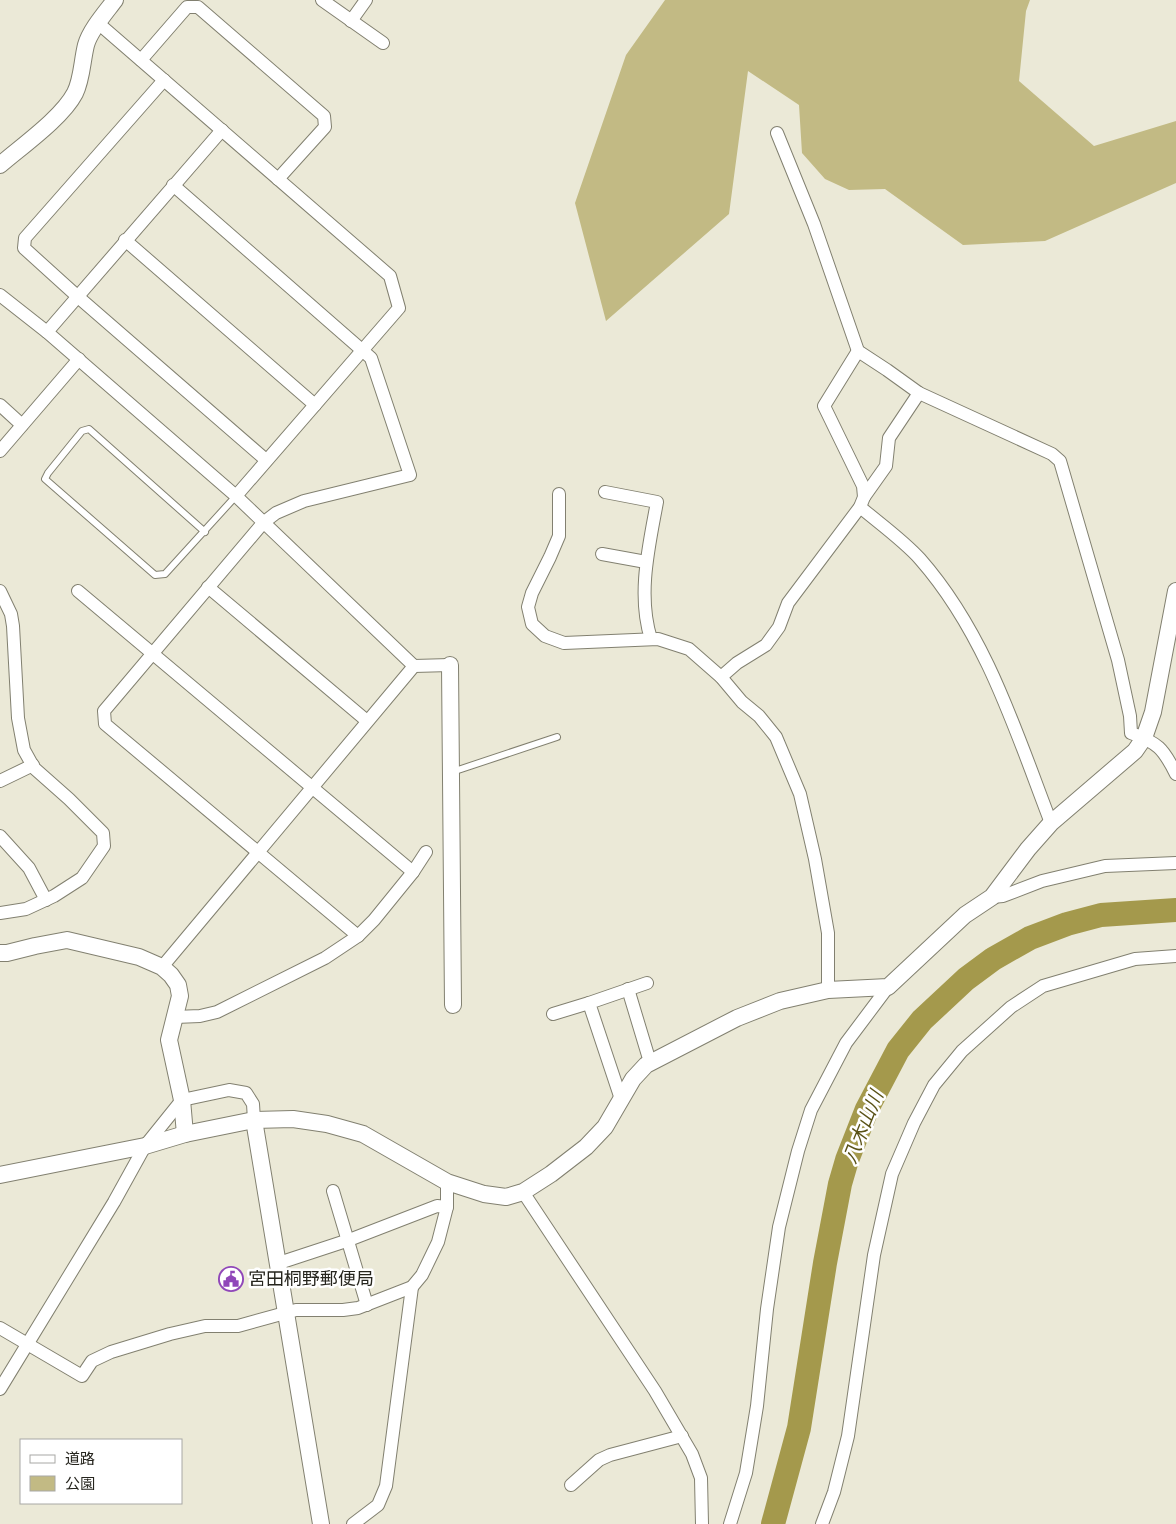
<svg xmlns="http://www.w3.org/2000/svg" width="1176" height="1524" font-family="Jost,'Noto Sans JP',sans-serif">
<rect width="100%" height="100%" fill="#ebe9d7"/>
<!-- green -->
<path fill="#c2ba84" d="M665,0H1030L1026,11L1019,81L1094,146L1176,121V183L1045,241L963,245L885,189L849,190L825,179L802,153L799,105L748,71L729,214L606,321L575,203L626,55Z"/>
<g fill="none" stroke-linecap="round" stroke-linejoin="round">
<!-- river -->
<path stroke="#a4994c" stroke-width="24" d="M773,1524L799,1428L825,1263L840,1184L847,1160L867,1109L898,1050L922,1020L966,979L993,959L1030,938L1067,924L1101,915L1176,910"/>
<defs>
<g id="service">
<path d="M205,532L89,429L82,431L48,473L45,479L155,575L165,574L236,496"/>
<path d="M452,772L557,737"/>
</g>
<g id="minor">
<path d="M322,0L383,43"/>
<path d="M351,21L366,0"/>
<path d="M98,23L390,276L399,308L236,496"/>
<path d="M141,60L187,7H198L324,116L325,127L278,179"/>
<path d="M164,80L25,238L24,248L77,296L266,460"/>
<path d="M777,133L814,224L858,351L887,370L919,393L1052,454L1060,461L1118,660L1130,716L1131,733C1158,743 1163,748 1176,774"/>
<path d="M173,185L371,358L410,475L304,501L276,513L263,523L104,711L105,724L358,936"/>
<path d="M125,240L315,405"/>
<path d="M0,295L47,332L236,496L414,666L450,665"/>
<path d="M47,332L222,130"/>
<path d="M0,405L22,425"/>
<path d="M0,451L79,359"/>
<path d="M605,492L657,502C649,546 637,595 651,639"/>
<path d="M559,494V536L550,557L532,593L528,607L532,624L545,636L564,643L658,639L689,649L721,677L742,702L759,716L776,737L800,794L815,859L828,933V990"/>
<path d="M864,497L886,466L889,438L919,393"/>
<path d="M860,507C879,523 904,541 920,559C986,634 1016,732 1051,823"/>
<path d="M602,554L646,562"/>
<path d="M208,587L367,721"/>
<path d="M0,591L11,614L13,626L18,718L24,750L34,768L69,799L103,833L104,846L82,878L54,896L26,909L0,913"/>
<path d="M78,591L413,872"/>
<path d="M721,677L737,663L766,645L779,627L788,603L860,507L864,497L863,486L824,406L858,351"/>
<path d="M0,781L33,765"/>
<path d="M0,836L29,868L46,900"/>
<path d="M992,897L1003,896L1042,881L1105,866L1176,863"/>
<path d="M162,967L414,666"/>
<path d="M628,989L650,1062"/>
<path d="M553,1014L589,1003"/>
<path d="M175,1017L200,1016L217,1012L325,958L358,936L374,920L413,872L426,852"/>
<path d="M621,1099L589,1003L647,983"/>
<path d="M333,1191L367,1305"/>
<path d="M523,1192L655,1391L692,1454L701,1478L702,1524"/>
<path d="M279,1263L349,1240L437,1206L447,1207"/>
<path d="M0,1328L82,1376L92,1361L111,1352L170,1334L205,1326H238L296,1310H343L358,1308L412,1287L422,1275L438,1242L447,1207V1182"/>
<path d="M0,1389L114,1202L145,1146L182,1100L229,1090L246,1093L253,1104L254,1120"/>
<path d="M571,1485L599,1460L610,1455L682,1436"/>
<path d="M353,1524L378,1505L386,1486L412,1287"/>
<path d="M730,1524L746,1473L757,1406L767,1309L779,1227L798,1151L811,1110L846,1043L888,987"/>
<path d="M822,1524L834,1492L848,1436L874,1255L892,1174L914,1123L934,1085L962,1051L1011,1007L1043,986L1135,959L1176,956"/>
</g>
<g id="tertiary">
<path d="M0,165C22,146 62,118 75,93C82,79 82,61 86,45C90,30 106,12 115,0"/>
<path d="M450,665L453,1005"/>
<path d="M0,953H7L35,946L67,940L139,957L162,967L171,975L178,985L180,996L169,1040L182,1100L185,1134"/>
<path d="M254,1120L321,1524"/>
<path d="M0,1175L145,1146L185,1134L254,1120L293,1119L327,1124L363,1134L447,1182L484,1194L506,1197L523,1192L551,1174L586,1147L605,1127L633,1079L646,1065L737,1018L780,1001L828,990L888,987L965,915L992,897L1028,849L1051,823L1135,751L1144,738L1153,712L1176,591"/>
</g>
</defs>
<!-- service casing -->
<use href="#service" stroke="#828070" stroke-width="8"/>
<!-- minor casing -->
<use href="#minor" stroke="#828070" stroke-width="14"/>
<!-- tertiary casing -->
<use href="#tertiary" stroke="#828070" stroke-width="18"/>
<!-- service -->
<use href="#service" stroke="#fff" stroke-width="6"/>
<!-- minor -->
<use href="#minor" stroke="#fff" stroke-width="12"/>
<!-- tertiary -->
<use href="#tertiary" stroke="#fff" stroke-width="16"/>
</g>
<!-- icons -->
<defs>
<symbol id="civic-ring" viewBox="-11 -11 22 22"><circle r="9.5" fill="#fff" stroke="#9047b9" stroke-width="1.5"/><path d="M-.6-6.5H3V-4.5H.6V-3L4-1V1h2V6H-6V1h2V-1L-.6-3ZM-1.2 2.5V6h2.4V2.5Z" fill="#9047b9"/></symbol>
</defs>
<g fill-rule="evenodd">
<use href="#civic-ring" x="217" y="1265" width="28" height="28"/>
</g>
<g text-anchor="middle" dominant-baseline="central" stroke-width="5" stroke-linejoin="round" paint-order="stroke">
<!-- poi labels -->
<g font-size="18" fill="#26251e" stroke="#fff" text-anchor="start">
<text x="248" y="1279">宮田桐野郵便局</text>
</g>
<!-- water labels -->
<g font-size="19" font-style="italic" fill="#5a5217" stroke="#fff">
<text transform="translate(863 1127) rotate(-68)">八木山川</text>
</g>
</g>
<!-- legend -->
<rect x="20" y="1439" width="162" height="65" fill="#ffffff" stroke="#a8a8a5"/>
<rect x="30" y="1455" width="25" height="8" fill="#ffffff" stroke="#a8a8a5"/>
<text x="65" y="1464" font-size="15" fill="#26251e">道路</text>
<rect x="30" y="1476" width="25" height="15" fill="#c2ba84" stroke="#a8a8a5"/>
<text x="65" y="1489" font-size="15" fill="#26251e">公園</text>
</svg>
